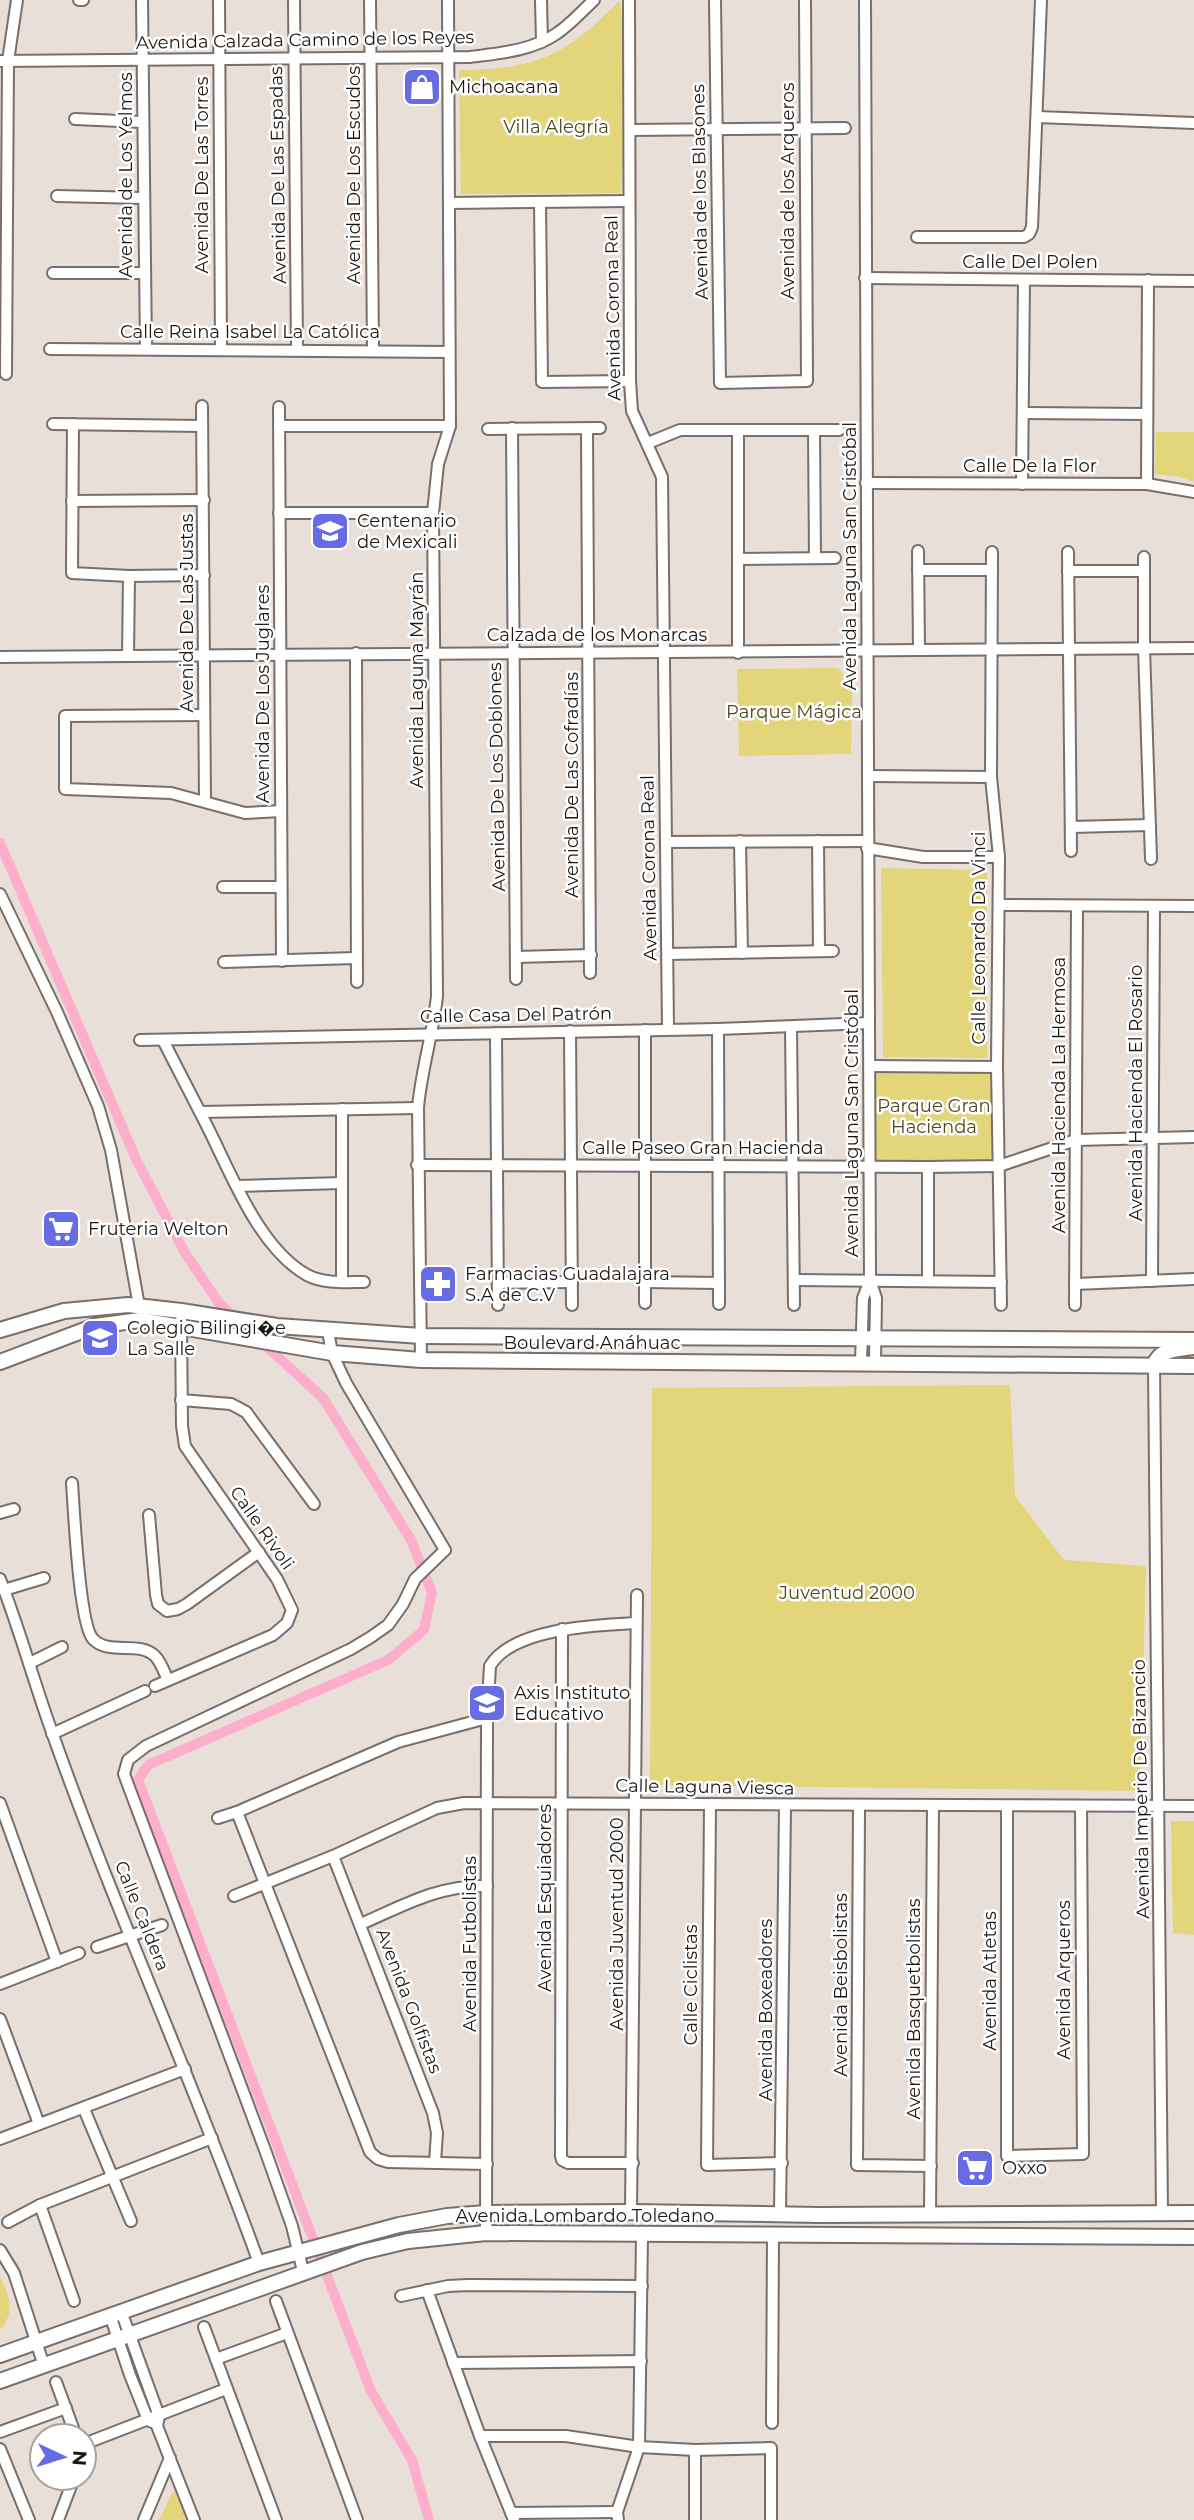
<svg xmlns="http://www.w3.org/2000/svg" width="1194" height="2520" font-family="Montserrat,sans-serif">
<rect width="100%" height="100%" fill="#e9dfd9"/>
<!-- green -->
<g fill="#e3d57a">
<path d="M620,0C628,64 624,129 621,193L461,194L459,70C538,69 565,56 620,0Z"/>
<path d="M1156,432H1194V482L1180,477L1155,474Z"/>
<path d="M838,668L852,685L851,754L739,756L737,669Z"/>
<path d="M881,868L987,870V1058L883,1057Z"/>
<path d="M993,1070L995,1161L874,1162L875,1071Z"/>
<path d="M1010,1385L1015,1496L1064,1560L1146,1566L1140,1791L650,1785L652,1388Z"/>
<path d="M1171,1821H1194V1935L1173,1933Z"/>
<path d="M0,2276C9,2295 16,2312 0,2330Z"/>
<path d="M173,2491L179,2493L189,2520H159Z"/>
</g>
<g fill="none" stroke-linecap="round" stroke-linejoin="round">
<!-- canal -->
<path stroke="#fcaeca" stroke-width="10" d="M0,843L136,1159L185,1253L219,1303L323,1398L411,1540L432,1593L424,1630L388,1660L148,1765L138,1780L371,2391L412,2460L429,2520"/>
<defs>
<g id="minor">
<path d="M79,0H83"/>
<path d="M142,0L146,349"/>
<path d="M219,0L221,349"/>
<path d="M294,0L297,349"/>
<path d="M370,0L373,351"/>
<path d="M541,0L542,42"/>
<path d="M629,0L630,381L632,411L662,477L668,1029"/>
<path d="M715,0L720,383L807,381L805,0"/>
<path d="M865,0L870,1280L876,1298L875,1362"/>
<path d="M0,61L470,57C500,53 531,51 556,34C570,25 582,11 594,0"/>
<path d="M1037,117L1194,123"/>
<path d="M75,119L142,122"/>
<path d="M630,130L845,128"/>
<path d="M57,196L143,198"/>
<path d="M540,202L542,382L630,381"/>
<path d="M450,203L629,201"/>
<path d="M917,237H1024L1029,234L1032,227L1041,0"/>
<path d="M53,273H144"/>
<path d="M865,278L1194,281"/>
<path d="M50,349L449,352"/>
<path d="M6,374L8,61L17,0"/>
<path d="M202,406L205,800"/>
<path d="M279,407L282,961"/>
<path d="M1023,413L1147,414"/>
<path d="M53,424L202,426"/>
<path d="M73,424L72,573L129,576L204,575"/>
<path d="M279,426H450"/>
<path d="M512,428L516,979"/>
<path d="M488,429L600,428"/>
<path d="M587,429L590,973"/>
<path d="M738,430V653"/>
<path d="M814,430L815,558"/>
<path d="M648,443L680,430H839"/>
<path d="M866,483L1147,484L1194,492"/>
<path d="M1022,484L1024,280"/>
<path d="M1147,484L1148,280"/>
<path d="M72,501L204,500"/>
<path d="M279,513H433"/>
<path d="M918,551L919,649"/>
<path d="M992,552L991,777L999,857L997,1067L1001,1305"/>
<path d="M1068,552L1071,851"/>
<path d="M1144,557V648L1151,859"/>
<path d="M738,559L835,558"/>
<path d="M918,570H992"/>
<path d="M1068,571H1143"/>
<path d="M356,653L357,982"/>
<path d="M128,656L129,576"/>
<path d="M0,657L1194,648"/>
<path d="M204,715L65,716V789L171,793L245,813L281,811"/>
<path d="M868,776L991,777"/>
<path d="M1071,827L1150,825"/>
<path d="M740,841L742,953"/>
<path d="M818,841L819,951"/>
<path d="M666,842L867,841"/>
<path d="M867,848L923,857H999"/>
<path d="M223,887H281"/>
<path d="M0,894L57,1012L98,1106L111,1150L139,1306"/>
<path d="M1000,905L1194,906"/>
<path d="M668,954L833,951"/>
<path d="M516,957L591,955"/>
<path d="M224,962L356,958"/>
<path d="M791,1027L794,1305"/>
<path d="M718,1029L719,1304"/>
<path d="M645,1030V1303"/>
<path d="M570,1031L572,1305"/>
<path d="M496,1033L498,1305"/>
<path d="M140,1040L718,1029L869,1023"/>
<path d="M163,1040C178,1070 194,1100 209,1130C232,1176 260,1249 307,1275C324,1284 345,1282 364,1282"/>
<path d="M871,1066L997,1067"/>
<path d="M200,1112L418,1108"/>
<path d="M417,1165L928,1167L999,1166L1076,1140L1194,1137"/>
<path d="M237,1186L342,1183"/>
<path d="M794,1280L1001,1282"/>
<path d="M928,1281V1167"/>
<path d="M1152,1281L1154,906"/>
<path d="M342,1282V1109"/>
<path d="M646,1282L719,1283"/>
<path d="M498,1283L572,1282"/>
<path d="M1075,1284L1194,1279"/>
<path d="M1075,1305L1077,906"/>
<path d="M421,1360L418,1108C421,1071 433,1034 437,996L433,513L438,464L450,426L448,0"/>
<path d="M861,1362L863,1298L870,1280"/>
<path d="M1154,1365L1162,2213"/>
<path d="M181,1400L231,1404L246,1412L314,1504"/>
<path d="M72,1483C74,1509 79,1624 93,1639C109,1656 139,1640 155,1656C161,1662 164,1672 168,1680"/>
<path d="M0,1513L14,1509"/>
<path d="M149,1515L156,1595L158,1604L167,1611L178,1609L187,1604L259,1552"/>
<path d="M0,1579C20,1630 34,1683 53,1735C116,1913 195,2085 259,2263"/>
<path d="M4,1590L44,1578"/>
<path d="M562,1629L561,2156L562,2160L568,2163H633"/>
<path d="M30,1663L62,1647"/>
<path d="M155,1686L273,1635L287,1623L292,1610L277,1579L185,1446L182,1426L181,1320"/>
<path d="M52,1734L145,1691"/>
<path d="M0,1803L57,1962"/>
<path d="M710,1805L707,2165L782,2163"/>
<path d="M859,1806L857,2165L931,2166"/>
<path d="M1007,1806V2156L1083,2154L1081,1806"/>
<path d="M237,1812L370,2152L378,2159L388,2162L487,2164"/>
<path d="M218,1818L237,1812L398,1742L487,1718"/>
<path d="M333,1856L433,2113L437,2133L435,2162"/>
<path d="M234,1896L333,1856L437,1808L464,1803L1194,1806"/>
<path d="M361,1924C402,1906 441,1884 487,1886"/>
<path d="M97,1947L162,1925"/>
<path d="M0,1984L79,1953"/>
<path d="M0,2019L39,2124"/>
<path d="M84,2109L131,2221"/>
<path d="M0,2139L185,2069"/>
<path d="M40,2205L74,2301"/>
<path d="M631,2212L637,1595"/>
<path d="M780,2214L785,1806"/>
<path d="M930,2214L933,1805"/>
<path d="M8,2222L40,2205L212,2138"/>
<path d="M486,2233L487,1718L490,1666C512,1628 598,1625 636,1623"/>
<path d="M0,2250L14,2273L44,2366"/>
<path d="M303,2271L292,2226L265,2150L124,1774L128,1760L146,1746L351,1649L371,1637L388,1625L403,1604L415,1579L445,1550L346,1383L332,1353L328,1331"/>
<path d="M427,2290L480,2436L514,2520"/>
<path d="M401,2296L448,2286L468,2285L642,2286"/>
<path d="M276,2301L357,2520"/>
<path d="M121,2311L159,2416L157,2426L194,2520"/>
<path d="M110,2315L130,2375L148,2420L152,2422"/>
<path d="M204,2327L276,2520"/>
<path d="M216,2359L287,2333"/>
<path d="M453,2363L641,2361"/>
<path d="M56,2382L76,2436"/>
<path d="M772,2423L773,2235"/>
<path d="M0,2432L66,2408"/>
<path d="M480,2436H566L639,2447L695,2450L771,2448V2520"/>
<path d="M84,2444L226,2389"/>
<path d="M0,2449L29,2520"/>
<path d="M511,2513L617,2512"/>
<path d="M58,2520L74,2478"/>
<path d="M144,2520L170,2458"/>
<path d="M618,2520L617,2512L639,2447L642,2236"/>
<path d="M695,2520V2450"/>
</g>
<g id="major">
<path d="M0,1330L64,1311L128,1305L181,1311L277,1326L421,1336L1194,1340"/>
<path d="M0,1362L95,1326L140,1320L332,1353L421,1360L1194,1366"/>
<path d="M1154,1365C1160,1348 1178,1350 1194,1347"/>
<path d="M0,2355L259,2263L399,2225L447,2216L486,2213L631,2212L819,2215L1194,2213"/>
<path d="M0,2381L362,2252L408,2241L486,2233L1194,2237"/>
</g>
</defs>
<!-- minor casing -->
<use href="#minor" stroke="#786f6a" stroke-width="14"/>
<!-- major casing -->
<use href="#major" stroke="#786f6a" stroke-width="18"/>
<!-- minor -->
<use href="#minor" stroke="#fff" stroke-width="10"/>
<!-- major -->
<use href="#major" stroke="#fff" stroke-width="14"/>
</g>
<!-- icons -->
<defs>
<symbol id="shop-square" viewBox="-11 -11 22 22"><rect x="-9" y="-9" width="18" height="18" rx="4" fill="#676be4" stroke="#fff"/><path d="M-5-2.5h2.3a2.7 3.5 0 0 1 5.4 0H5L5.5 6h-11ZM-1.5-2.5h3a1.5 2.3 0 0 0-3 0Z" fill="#fff"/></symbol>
<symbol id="school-square" viewBox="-11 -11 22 22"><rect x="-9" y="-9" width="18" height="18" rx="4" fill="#676be4" stroke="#fff"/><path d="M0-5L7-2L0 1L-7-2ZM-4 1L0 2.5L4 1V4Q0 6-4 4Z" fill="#fff"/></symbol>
<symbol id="supermarket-square" viewBox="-11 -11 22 22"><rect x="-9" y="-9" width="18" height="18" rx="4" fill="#676be4" stroke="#fff"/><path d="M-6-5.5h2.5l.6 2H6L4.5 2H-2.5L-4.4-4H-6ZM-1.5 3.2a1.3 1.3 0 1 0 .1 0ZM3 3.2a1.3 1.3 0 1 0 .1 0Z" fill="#fff"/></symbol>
<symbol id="pharmacy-square" viewBox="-11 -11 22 22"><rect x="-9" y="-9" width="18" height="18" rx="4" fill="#676be4" stroke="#fff"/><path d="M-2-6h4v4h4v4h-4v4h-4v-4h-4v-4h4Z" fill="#fff"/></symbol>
</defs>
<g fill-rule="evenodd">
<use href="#shop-square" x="400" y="65" width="44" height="44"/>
<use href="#school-square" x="308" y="509" width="44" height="44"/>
<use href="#supermarket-square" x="39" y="1207" width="44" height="44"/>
<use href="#pharmacy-square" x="416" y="1262" width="44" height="44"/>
<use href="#school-square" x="78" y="1316" width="44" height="44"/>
<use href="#school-square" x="465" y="1681" width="44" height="44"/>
<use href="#supermarket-square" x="953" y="2146" width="44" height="44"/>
</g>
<g text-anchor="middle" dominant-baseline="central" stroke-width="5" stroke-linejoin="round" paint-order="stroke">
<!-- street labels -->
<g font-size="18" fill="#1c1816" stroke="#fff">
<text transform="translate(305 40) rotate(-1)">Avenida Calzada Camino de los Reyes</text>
<text transform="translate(126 175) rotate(-90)">Avenida de Los Yelmos</text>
<text transform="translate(202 175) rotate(-90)">Avenida De Las Torres</text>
<text transform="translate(278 175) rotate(-91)">Avenida De Las Espadas</text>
<text transform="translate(354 175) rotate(-90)">Avenida De Los Escudos</text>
<text transform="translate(788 191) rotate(-90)">Avenida de los Arqueros</text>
<text transform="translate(700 192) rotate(-91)">Avenida de los Blasones</text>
<text x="1030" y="262">Calle Del Polen</text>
<text transform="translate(613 308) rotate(-91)">Avenida Corona Real</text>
<text x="250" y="332">Calle Reina Isabel La Católica</text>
<text x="1030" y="466">Calle De la Flor</text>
<text transform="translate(850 556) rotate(-90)">Avenida Laguna San Cristóbal</text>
<text transform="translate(187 613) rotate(-90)">Avenida De Las Justas</text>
<text x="597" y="635">Calzada de los Monarcas</text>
<text transform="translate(417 680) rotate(-90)">Avenida Laguna Mayrán</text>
<text transform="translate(263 694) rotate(-90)">Avenida De Los Juglares</text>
<text transform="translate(497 777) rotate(-91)">Avenida De Los Doblones</text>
<text transform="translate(572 785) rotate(-90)">Avenida De Las Cofradías</text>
<text transform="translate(649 868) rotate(-91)">Avenida Corona Real</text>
<text transform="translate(979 938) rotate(-90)">Calle Leonardo Da Vinci</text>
<text transform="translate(516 1015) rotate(-1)">Calle Casa Del Patrón</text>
<text transform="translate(1136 1093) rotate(-90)">Avenida Hacienda El Rosario</text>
<text transform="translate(1059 1095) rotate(-90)">Avenida Hacienda La Hermosa</text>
<text transform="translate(852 1123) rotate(-90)">Avenida Laguna San Cristóbal</text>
<text x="703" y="1148">Calle Paseo Gran Hacienda</text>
<text x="592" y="1343">Boulevard Anáhuac</text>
<text transform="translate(262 1528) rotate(55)">Calle Rivoli</text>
<text transform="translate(705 1787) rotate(1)">Calle Laguna Viesca</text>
<text transform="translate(1141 1789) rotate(-91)">Avenida Imperio De Bizancio</text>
<text transform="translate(545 1898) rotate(-90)">Avenida Esquiadores</text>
<text transform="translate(142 1916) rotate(68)">Calle Caldera</text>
<text transform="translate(617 1924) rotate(-90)">Avenida Juventud 2000</text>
<text transform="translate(470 1944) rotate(-90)">Avenida Futbolistas</text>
<text transform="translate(1064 1980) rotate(-90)">Avenida Arqueros</text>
<text transform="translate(990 1981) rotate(-90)">Avenida Atletas</text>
<text transform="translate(691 1985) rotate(-90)">Calle Ciclistas</text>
<text transform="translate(841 1985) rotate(-90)">Avenida Beisbolistas</text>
<text transform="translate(409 2001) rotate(69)">Avenida Golfistas</text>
<text transform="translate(914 2009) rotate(-90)">Avenida Basquetbolistas</text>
<text transform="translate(766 2010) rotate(-90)">Avenida Boxeadores</text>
<text x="585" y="2216">Avenida Lombardo Toledano</text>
</g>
<!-- poi labels -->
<g font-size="18" fill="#1c1816" stroke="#fff" text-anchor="start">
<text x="449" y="87">Michoacana</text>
<text x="357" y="521">Centenario<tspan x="357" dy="21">de Mexicali</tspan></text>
<text x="88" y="1229">Fruteria Welton</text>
<text x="465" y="1274">Farmacias Guadalajara<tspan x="465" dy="21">S.A de C.V</tspan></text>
<text x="127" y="1328">Colegio Bilingi�e<tspan x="127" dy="21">La Salle</tspan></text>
<text x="514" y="1693">Axis Instituto<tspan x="514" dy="21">Educativo</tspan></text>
<text x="1002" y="2168">Oxxo</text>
</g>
<!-- park labels -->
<g font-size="18" fill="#50491f" stroke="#fff">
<text x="556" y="127">Villa Alegría</text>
<text x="794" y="712">Parque Mágica</text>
<text x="934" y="1106">Parque Gran<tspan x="934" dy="21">Hacienda</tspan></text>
<text x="847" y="1593">Juventud 2000</text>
</g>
</g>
<!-- north arrow -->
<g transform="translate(63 2457) rotate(94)"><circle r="33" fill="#ffffff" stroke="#a4a3a2" stroke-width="2"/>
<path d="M0-5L12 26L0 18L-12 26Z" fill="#676be4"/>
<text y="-10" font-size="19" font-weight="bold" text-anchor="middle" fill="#1c1816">N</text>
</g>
</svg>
